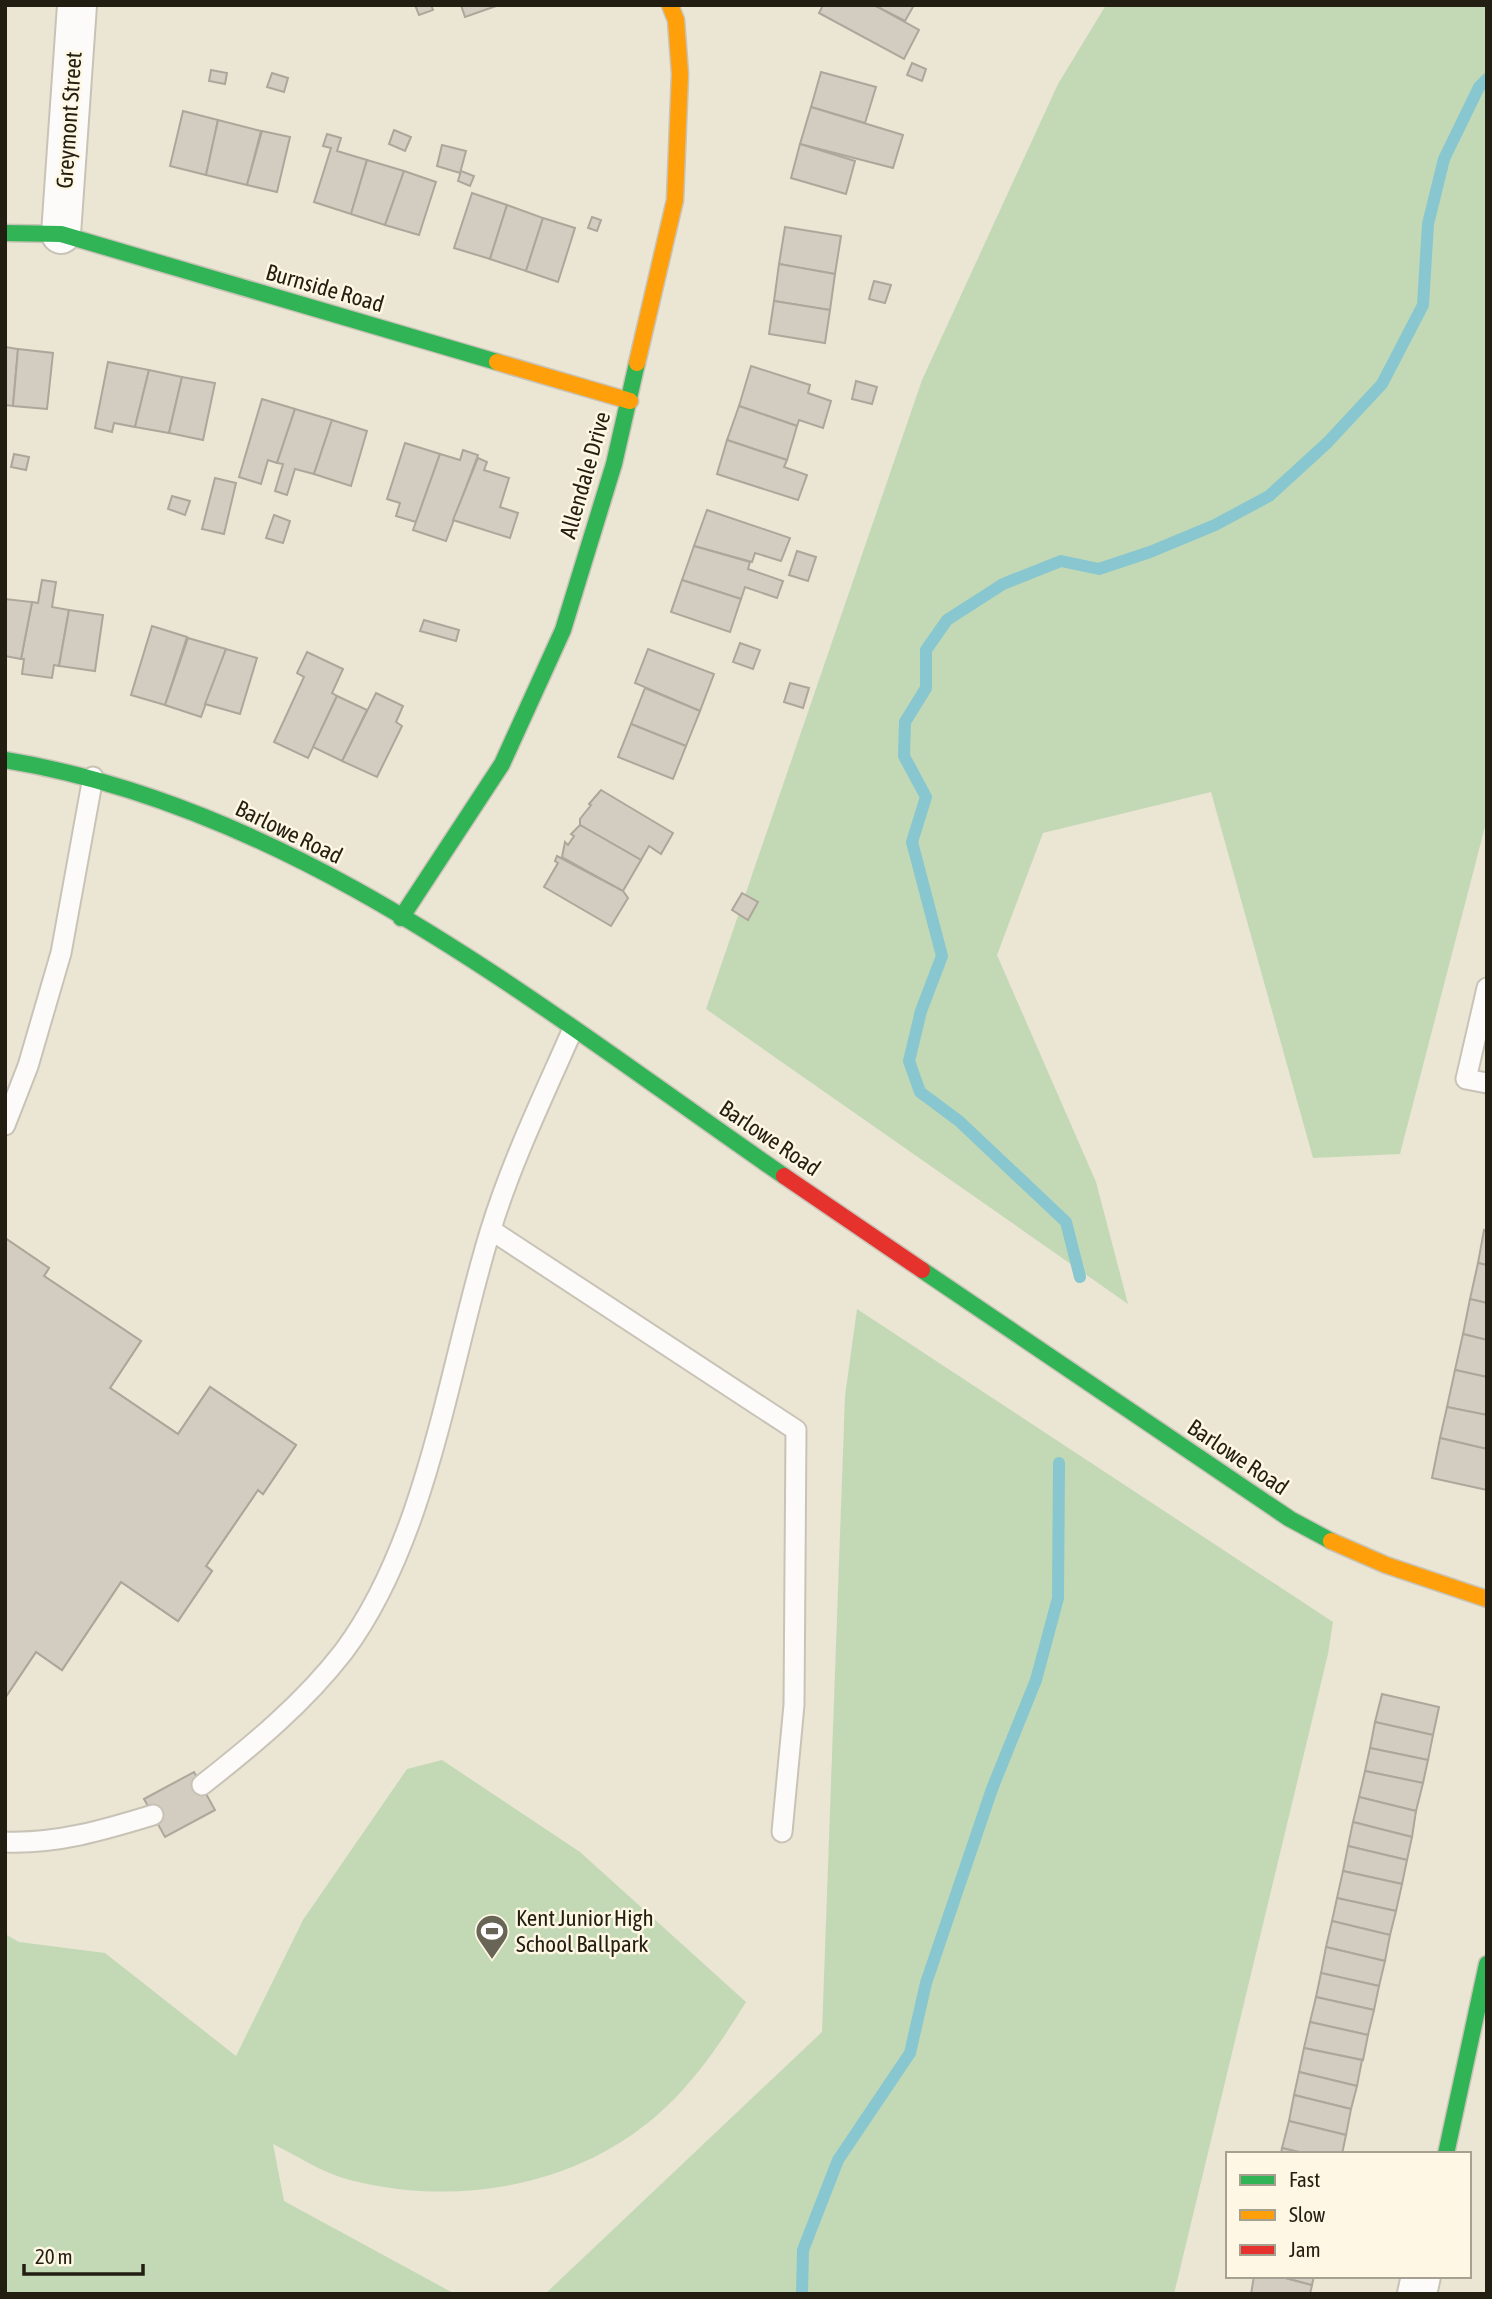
<svg xmlns="http://www.w3.org/2000/svg" width="1492" height="2299" font-family="'Asap Condensed',sans-serif">
<rect width="100%" height="100%" fill="#ebe5d4"/>
<!-- green -->
<g fill="#c3d9b5">
<path d="M1106,5H1487V819L1400,1154L1313,1158L1211,792L1043,833L997,955L1096,1182L1128,1304L706,1009L922,380L1058,84Z"/>
<path d="M857,1309L1333,1622L1328,1654L1174,2294H545L822,2032L845,1396Z"/>
<path d="M442,1760L580,1852L746,2002C723,2039 699,2076 666,2107C583,2186 459,2208 350,2180C322,2173 298,2156 273,2144L284,2201L455,2294H5V1934L19,1942L105,1953L236,2056L303,1920L407,1769Z"/>
</g>
<g fill="none" stroke-linecap="round" stroke-linejoin="round">
<!-- stream -->
<g stroke="#88c6d0" stroke-width="12">
<path d="M1080,1277L1066,1222L959,1121L920,1092L909,1061L921,1011L942,956L912,842L926,797L904,756L905,722L926,688V650L947,620L1003,584L1061,561L1099,569L1150,552L1215,525L1269,496L1327,443L1382,384L1423,305L1428,224L1444,159L1479,87L1487,79"/>
<path d="M802,2294L803,2250L838,2160L910,2053L926,1983L992,1789L1036,1680L1058,1598L1059,1463"/>
</g>
</g>
<!-- building -->
<g fill="#d3ccc0" stroke="#ada79b" stroke-width="2">
<path d="M415,5H431L433,10L419,15Z"/>
<path d="M461,5H499L465,17Z"/>
<path d="M823,5H874L919,30L904,59L819,13Z"/>
<path d="M874,5H914L905,21Z"/>
<path d="M912,63L926,69L922,81L907,75Z"/>
<path d="M211,70L227,73L225,84L209,81Z"/>
<path d="M821,72L876,87L865,123L811,107Z"/>
<path d="M272,73L288,78L284,92L267,87Z"/>
<path d="M811,107L903,135L893,168L800,144Z"/>
<path d="M183,111L218,120L206,175L170,166Z"/>
<path d="M218,120L261,131L247,185L206,175Z"/>
<path d="M394,130L411,137L405,151L389,144Z"/>
<path d="M262,131L290,137L277,192L247,185Z"/>
<path d="M327,134L341,138L337,151L367,160L351,214L314,202L331,148L323,146Z"/>
<path d="M800,144L855,161L846,194L791,178Z"/>
<path d="M442,145L466,151L460,173L437,166Z"/>
<path d="M367,160L404,171L385,225L351,214Z"/>
<path d="M404,171L436,182L419,235L385,225Z"/>
<path d="M461,171L474,176L470,186L458,181Z"/>
<path d="M472,193L507,205L490,259L454,248Z"/>
<path d="M507,205L543,218L526,271L490,259Z"/>
<path d="M592,217L601,220L597,231L588,228Z"/>
<path d="M543,218L575,228L558,282L526,271Z"/>
<path d="M785,227L841,236L835,274L779,264Z"/>
<path d="M779,264L835,274L830,310L774,301Z"/>
<path d="M874,281L891,285L885,303L869,299Z"/>
<path d="M774,301L830,310L825,343L769,334Z"/>
<path d="M5,347L18,349L13,406L5,405Z"/>
<path d="M18,349L53,353L47,409L13,406Z"/>
<path d="M108,362L149,370L135,427L114,423L112,432L95,428Z"/>
<path d="M751,366L810,385L808,393L831,401L823,428L799,420L797,426L739,406Z"/>
<path d="M149,370L182,377L169,433L135,427Z"/>
<path d="M182,377L215,383L203,440L169,433Z"/>
<path d="M856,381L877,387L872,404L852,399Z"/>
<path d="M262,399L295,409L277,463L268,460L261,484L239,477Z"/>
<path d="M739,406L797,426L787,460L727,440Z"/>
<path d="M295,409L332,420L314,474L295,469L287,495L275,491L283,464L277,463Z"/>
<path d="M332,420L367,431L351,486L314,474Z"/>
<path d="M727,440L787,460L784,467L807,475L798,500L717,474Z"/>
<path d="M405,443L440,454L416,522L396,516L400,503L387,499Z"/>
<path d="M463,450L478,455L446,541L413,530L440,454L460,460Z"/>
<path d="M14,454L29,457L26,470L11,467Z"/>
<path d="M478,458L487,462L484,470L509,478L500,507L518,513L510,538L453,520Z"/>
<path d="M215,478L236,483L224,534L202,529Z"/>
<path d="M172,496L190,501L185,515L168,509Z"/>
<path d="M707,510L790,538L781,561L755,553L752,562L694,546Z"/>
<path d="M274,515L290,521L283,543L266,538Z"/>
<path d="M694,546L750,562L748,569L783,581L777,598L745,587L741,599L682,580Z"/>
<path d="M797,551L816,557L808,581L789,575Z"/>
<path d="M42,580L56,582L52,607L69,610L59,666L54,665L52,678L22,674L24,659H21L32,602L38,603Z"/>
<path d="M682,580L741,599L730,632L671,612Z"/>
<path d="M5,599L32,602L21,659L5,656Z"/>
<path d="M69,610L103,615L95,671L59,666Z"/>
<path d="M424,620L459,630L456,641L420,631Z"/>
<path d="M152,626L187,637L165,705L131,695Z"/>
<path d="M188,638L226,649L201,717L165,705Z"/>
<path d="M740,643L760,650L753,669L733,662Z"/>
<path d="M226,649L257,658L240,714L205,704Z"/>
<path d="M648,649L714,674L700,711L635,683Z"/>
<path d="M307,652L343,669L332,693L337,696L308,758L274,742L304,677L297,673Z"/>
<path d="M790,683L809,688L803,708L784,702Z"/>
<path d="M645,688L700,711L686,746L631,724Z"/>
<path d="M376,693L403,706L396,722L402,726L377,777L342,761Z"/>
<path d="M337,696L367,710L342,761L313,747Z"/>
<path d="M631,724L686,746L673,779L618,757Z"/>
<path d="M601,790L673,833L661,854L649,846L641,860L580,825V819L591,805L589,804Z"/>
<path d="M580,825L641,860L623,891L562,857L565,842L568,845L574,836L571,834Z"/>
<path d="M557,856L623,891L628,898L611,926L544,887L558,863L555,861Z"/>
<path d="M742,893L758,902L748,920L732,910Z"/>
<path d="M1484,1230L1487,1231V1265L1478,1263Z"/>
<path d="M5,1238L49,1268L44,1276L141,1341L110,1388L178,1434L210,1387L296,1445L263,1494L258,1490L206,1566L212,1571L178,1621L121,1582L62,1670L36,1652L5,1698Z"/>
<path d="M5,1238L49,1268L44,1276L141,1341L110,1388L178,1434L210,1387L296,1445L263,1494L258,1490L206,1566L212,1571L178,1621L121,1582L62,1670L36,1652L5,1698Z"/>
<path d="M1478,1263L1487,1265V1303L1470,1299Z"/>
<path d="M1470,1299L1487,1303V1340L1463,1334Z"/>
<path d="M1463,1334L1487,1340V1377L1455,1370Z"/>
<path d="M1455,1370L1487,1377V1415L1447,1407Z"/>
<path d="M1447,1407L1487,1415V1449L1440,1438Z"/>
<path d="M1440,1438L1487,1449V1490L1432,1478Z"/>
<path d="M1382,1694L1439,1707L1433,1735L1375,1722Z"/>
<path d="M1375,1722L1433,1735L1428,1760L1370,1748Z"/>
<path d="M1370,1748L1428,1760L1423,1783L1365,1771Z"/>
<path d="M1365,1771L1423,1783L1416,1811L1359,1797Z"/>
<path d="M194,1772L215,1810L165,1837L144,1799Z"/>
<path d="M1359,1797L1416,1811L1412,1837L1353,1822Z"/>
<path d="M1353,1822L1412,1837L1407,1860L1348,1846Z"/>
<path d="M1348,1846L1407,1860L1402,1884L1343,1871Z"/>
<path d="M1343,1871L1402,1884L1396,1911L1337,1898Z"/>
<path d="M1337,1898L1396,1911L1390,1935L1332,1921Z"/>
<path d="M1332,1921L1390,1935L1385,1961L1326,1947Z"/>
<path d="M1326,1947L1385,1961L1379,1986L1321,1973Z"/>
<path d="M1321,1973L1379,1986L1374,2010L1316,1997Z"/>
<path d="M1316,1997L1374,2010L1368,2035L1310,2022Z"/>
<path d="M1310,2022L1368,2035L1363,2060L1304,2048Z"/>
<path d="M1304,2048L1362,2060L1357,2086L1299,2072Z"/>
<path d="M1299,2072L1357,2086L1351,2109L1294,2095Z"/>
<path d="M1294,2095L1351,2109L1346,2135L1289,2121Z"/>
<path d="M1289,2121L1346,2135L1342,2154H1307L1282,2148Z"/>
<path d="M1282,2148L1307,2154H1281Z"/>
<path d="M1254,2276H1278L1312,2285L1310,2294H1251Z"/>
<path d="M1278,2276H1314L1312,2285Z"/>
</g>
<g fill="none" stroke-linecap="round" stroke-linejoin="round">
<defs>
<g id="lane">
<path d="M1487,988L1466,1079L1487,1083"/>
<path d="M5,1125L28,1066L61,953L93,777"/>
<path d="M491,1230L796,1430L794,1705L782,1832"/>
<path d="M202,1785C253,1745 304,1703 344,1651C428,1538 449,1365 490,1232C511,1163 543,1097 572,1031"/>
<path d="M5,1842C57,1844 104,1830 153,1815"/>
</g>
<g id="street">
<path d="M61,234L77,5"/>
<path d="M1417,2294L1421,2276"/>
</g>
<g id="fast">
<path d="M5,233L61,234L497,362"/>
<path d="M5,760C300,808 544,1011 784,1176"/>
<path d="M401,918L502,764L563,630L614,464L637,363"/>
<path d="M922,1270L1290,1519L1331,1541"/>
<path d="M1446,2154L1487,1964"/>
</g>
<g id="slow">
<path d="M497,362L630,401"/>
<path d="M637,363L675,200L680,74L676,20L670,5"/>
<path d="M1331,1541L1386,1565L1487,1599"/>
</g>
<path id="jam" d="M784,1176L922,1270"/>
</defs>
<!-- lane casing -->
<use href="#lane" stroke="#c8c3b6" stroke-width="23"/>
<!-- street casing -->
<use href="#street" stroke="#c8c3b6" stroke-width="42"/>
<!-- fast casing -->
<use href="#fast" stroke="#c8c3b6" stroke-width="19"/>
<!-- slow casing -->
<use href="#slow" stroke="#c8c3b6" stroke-width="19"/>
<!-- jam casing -->
<use href="#jam" stroke="#c8c3b6" stroke-width="19"/>
<!-- lane -->
<use href="#lane" stroke="#fcfbf9" stroke-width="19"/>
<!-- street -->
<use href="#street" stroke="#fcfbf9" stroke-width="38"/>
<!-- fast -->
<use href="#fast" stroke="#30b455" stroke-width="16"/>
<!-- slow -->
<use href="#slow" stroke="#ff9f0a" stroke-width="16"/>
<!-- jam -->
<use href="#jam" stroke="#e5322d" stroke-width="16"/>
</g>
<!-- icons -->
<defs>
<symbol id="stadium-pin" viewBox="-11 -11 22 30"><path d="M0 17L-7.5 6A9.5 9.5 0 1 1 7.5 6Z" fill="#686456" stroke="#fef7e4"/><path d="M0-5a6.5 5 0 1 0 0 10a6.5 5 0 1 0 0-10ZM-3.5-1.8h7v3.6h-7Z" fill="#fff"/></symbol>
</defs>
<g fill-rule="evenodd">
<use href="#stadium-pin" x="473" y="1912" width="38" height="52"/>
</g>
<g text-anchor="middle" dominant-baseline="central" stroke-width="5" stroke-linejoin="round" paint-order="stroke">
<!-- street labels -->
<g font-size="23" fill="#221e12" stroke="#fef7e4">
<text transform="translate(69 120) rotate(-86)">Greymont Street</text>
<text transform="translate(325 288) rotate(16)">Burnside Road</text>
<text transform="translate(585 475) rotate(-74)">Allendale Drive</text>
<text transform="translate(289 832) rotate(26)">Barlowe Road</text>
<text transform="translate(770 1138) rotate(34)">Barlowe Road</text>
<text transform="translate(1238 1457) rotate(34)">Barlowe Road</text>
</g>
<!-- poi labels -->
<g font-size="23" fill="#221e12" stroke="#fef7e4" text-anchor="start">
<text x="516" y="1918">Kent Junior High<tspan x="516" dy="26">School Ballpark</tspan></text>
</g>
</g>
<!-- border -->
<rect width="1492" height="2299" fill="none" stroke="#221e12" stroke-width="14"/>
<!-- legend -->
<rect x="1226" y="2152" width="245" height="126" fill="#fef7e4" stroke="#a6a090" stroke-width="2"/>
<rect x="1240" y="2175" width="35" height="10" fill="#30b455" stroke="#a6a090" stroke-width="2"/>
<text x="1289" y="2187" font-size="21" fill="#221e12">Fast</text>
<rect x="1240" y="2210" width="35" height="10" fill="#ff9f0a" stroke="#a6a090" stroke-width="2"/>
<text x="1289" y="2222" font-size="21" fill="#221e12">Slow</text>
<rect x="1240" y="2245" width="35" height="10" fill="#e5322d" stroke="#a6a090" stroke-width="2"/>
<text x="1289" y="2257" font-size="21" fill="#221e12">Jam</text>
<!-- scale -->
<path d="M24 2264v10h119v-10" fill="none" stroke="#221e12" stroke-width="3.5"/>
<text x="35" y="2264" font-size="21" fill="#221e12" stroke="#fef7e4" stroke-width="5" paint-order="stroke">20 m</text>
</svg>
